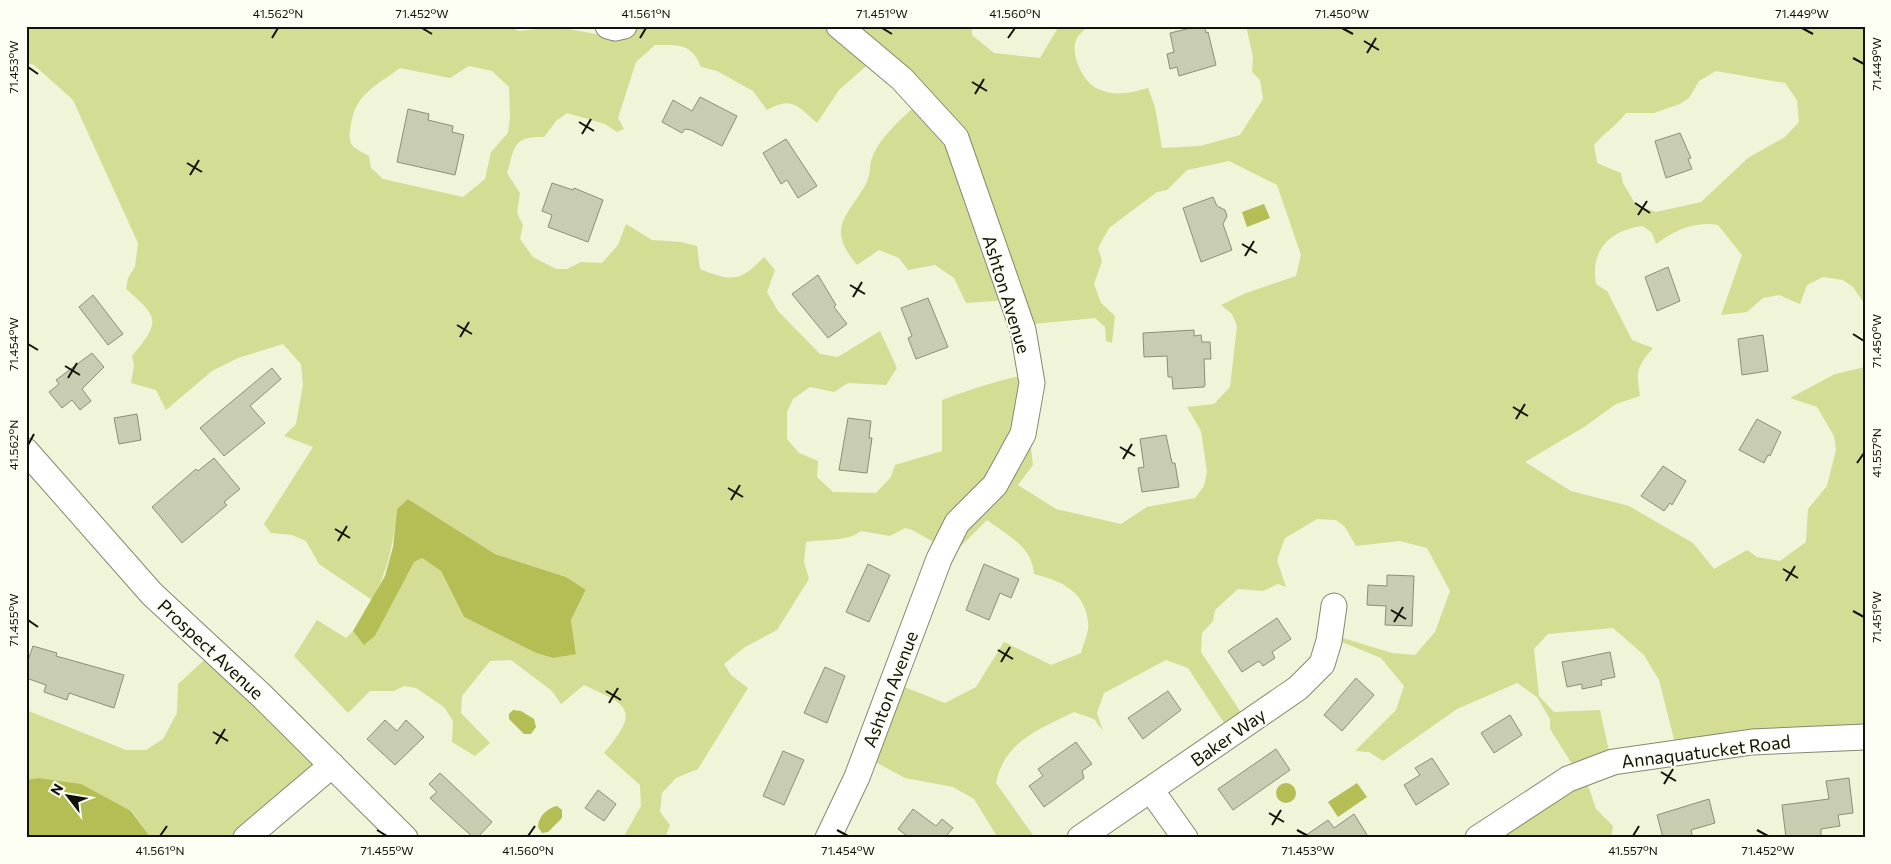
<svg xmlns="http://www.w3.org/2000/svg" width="1891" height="864" font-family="Commissioner,sans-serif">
<rect width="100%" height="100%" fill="#f0f4d8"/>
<!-- green -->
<g fill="#d4dd93" fill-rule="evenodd">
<path d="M26,26H509L519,31L557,27L601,35L645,26H972V35L994,53L1040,58L1059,26H1088C1085,30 1079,34 1077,38C1069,53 1083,83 1098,89C1115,97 1131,93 1148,88L1155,107L1162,148L1200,146L1240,135L1263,99L1260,80L1252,72L1253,57L1246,26H1865V305L1853,287L1843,280L1823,277L1807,285L1800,304L1779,295L1763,298L1747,312L1721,315L1742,255L1718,225C1695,221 1675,230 1656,244L1652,233L1643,226C1610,230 1590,250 1596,284L1607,291L1632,340L1653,348C1636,368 1636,371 1640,396L1616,404L1584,427L1525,462L1571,491L1629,506L1693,543L1714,569L1747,550L1757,557L1780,561L1806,542L1808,509L1827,486L1836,450L1834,436L1817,407L1790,398L1835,374L1865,367V737L1677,751L1659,680L1644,655L1613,628L1548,634L1534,649L1539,696L1554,712L1600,710L1611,760L1584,774L1596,809L1613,826L1611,838H1477L1577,772L1550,729V719L1537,697L1517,683L1457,709L1383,761L1369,752L1355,751L1396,710L1404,686L1381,658L1332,638L1330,634L1392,653L1415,655L1435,632L1450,591L1427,548L1400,541L1356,546L1345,527L1336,520L1317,519L1285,538L1277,560L1286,587L1278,584L1263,591L1238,589L1215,610L1213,621L1202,633L1201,652L1246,720L1230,732L1188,668L1166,660L1104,693L1097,713L1103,731L1094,719L1074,712C1040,729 1004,741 996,783L1035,838H998L974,799L953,787L905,778L866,757L894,683L945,703L976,687L1004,642L1051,665L1081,653C1083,644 1090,631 1088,622C1085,591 1061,581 1034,574C1032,546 1008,536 987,520L954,553L912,530L905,528L890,536L861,531C848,542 824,539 806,542L804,562L809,579L777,630L745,647L724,664L731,675L748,688L698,769L676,778L662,793L660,812L670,825L665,838H623L641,806L640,785L604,753C640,710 630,706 584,685L561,704L552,691L511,660L490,661L462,696L461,713L490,743L475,756L452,742L453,721L444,707L416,688L404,686L394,691H370L348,713L294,656L317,620L346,638L353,631L365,644L375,636L414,561L422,558L441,571L464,617L536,653L553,658L576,653L571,620L586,591L566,577L495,554L408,499L397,509C393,544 389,568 372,600L319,564L306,541L292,535L271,533L264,524L313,447L284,436L296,424L303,385L301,364L283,344L238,358L212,371L166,410L156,390L131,383L134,365L132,356C160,322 160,318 126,289L128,278L135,267L138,243L73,100L34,65L26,63ZM655,45C678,45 692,43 701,67L717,71L753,91L767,110C793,96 797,106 817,123L839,90L873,60L913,108C898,122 882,136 873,155C869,164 871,175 866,184C846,219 826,227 857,265L879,250L899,258L908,270L935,265L954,278L966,303L1010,300L1023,325L1095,318L1105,327L1106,341L1112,343L1115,316L1101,303L1094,284L1102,261L1098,248L1109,228L1157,192L1167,190L1187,170L1229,161L1277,185L1301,255L1296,276L1246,293L1221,305L1232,314L1237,326L1230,387L1214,404L1187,407L1201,431L1207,472L1204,486L1195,498L1147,507L1121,524L1056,509L1018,485L1033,465L1023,378L1015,377C990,383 965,391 942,400V451L895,465L891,477L876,493L833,492L817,477L818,461L799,453L787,439V412L793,399L810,387L834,392L848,383L886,385L897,368L880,331L838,357L820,354L778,311L767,292L775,270L764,257C740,282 732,282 700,269L697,246L681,242L652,240L626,224L618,245L602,263L581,262L567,269H556L533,257L520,239L523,225L517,213L520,193L507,173C515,146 513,136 544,137L556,121L567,113L605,124L617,132L624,129L618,118L636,62ZM469,66L492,71L509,87L510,117L508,133L491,152L485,179L463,197L383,179L371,168L369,156C351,147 347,145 351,124C356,93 376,86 400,68L450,78ZM1716,71L1785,83L1797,100L1799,122L1785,137L1748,158L1701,202L1656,212L1636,205L1623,183L1621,173L1597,163L1594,145C1604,133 1616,126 1626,113H1654L1680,104L1689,98L1699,81Z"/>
<path d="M211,654L324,760L243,838H151L132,811L38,778L26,780V710L126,750H146L163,739L177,713L178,684Z"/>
</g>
<!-- water -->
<g fill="#b4be55">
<path d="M1264,204L1270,218L1247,227L1242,212Z"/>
<path d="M408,499L495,554L566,577L586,590L571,620L576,654L553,658L536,653L464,617L441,571L422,558L414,562L375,636L364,645L353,631L385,576L393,547L397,509Z"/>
<path d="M513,710L521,711L534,719L536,727L531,734H524L509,719V714Z"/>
<path d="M38,778L81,784L131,811L151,838H26V780Z"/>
<circle cx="1286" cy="793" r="10"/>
<path d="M1357,783L1367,797L1338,817L1328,802Z"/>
<path d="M557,806L562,810V818L548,832L542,833L538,827C538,817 547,808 557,806Z"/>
</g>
<!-- building -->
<g fill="#c8ccb1" stroke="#8c8f76">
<path d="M1199,26H1205L1206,33L1208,32L1216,65L1179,76L1177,67L1170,69L1167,54L1174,52L1170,33Z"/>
<path d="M700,97L737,116L722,146L691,130L685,129L682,133L662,122L673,100L692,111Z"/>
<path d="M408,109L429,114L428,120L453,126L452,132L464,135L455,175L397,162Z"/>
<path d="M1680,133L1691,158L1688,159L1692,169L1666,178L1655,141Z"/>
<path d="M786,139L817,186L798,198L787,180L781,184L763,153Z"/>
<path d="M552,183L573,190L574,188L603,200L588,242L548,227L552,215L542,211Z"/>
<path d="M1213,197L1217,206L1225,210L1227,216L1223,224L1232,250L1201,262L1183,208Z"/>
<path d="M1668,267L1680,301L1657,311L1645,277Z"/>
<path d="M818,275L836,305L834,307L847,324L828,338L792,294Z"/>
<path d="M93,295L123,334L108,345L79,307Z"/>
<path d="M928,298L948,347L916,359L908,338L912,336L901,308Z"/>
<path d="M1194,330V336L1201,335L1202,342H1210L1211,359H1204L1205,385L1204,387L1173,389L1172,377H1168L1167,356L1144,357L1143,333Z"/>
<path d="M1763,335L1768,371L1742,375L1738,339Z"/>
<path d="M92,353L104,367L82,389L91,401L80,410L72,400L62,408L49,392L59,384L56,380Z"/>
<path d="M272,368L281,379L250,406L265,423L224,456L200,428Z"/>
<path d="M137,414L141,440L119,444L114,418Z"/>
<path d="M848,418L871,421L869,438H872L867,473L839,470Z"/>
<path d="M1757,419L1781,432L1770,456L1768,455L1764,463L1739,450Z"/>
<path d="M1166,435L1172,463H1175L1179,487L1142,492L1138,468L1144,467L1140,439Z"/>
<path d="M214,458L240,489L224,502L227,505L182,543L152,507L196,469L198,471Z"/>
<path d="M1663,466L1686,481L1672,505L1670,503L1664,511L1641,496Z"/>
<path d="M868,564L890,575L869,622L846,612Z"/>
<path d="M984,564L1019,579L1011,598L1000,593L989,620L966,610Z"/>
<path d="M1387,575L1414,576L1412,626L1385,625L1386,606L1367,605L1368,585L1387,586Z"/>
<path d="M1277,618L1291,639L1272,652L1275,658L1263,666L1259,661L1242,672L1228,651Z"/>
<path d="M33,646L57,653L56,656L124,675L114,708L69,693L67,700L44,692L46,685L26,678V666Z"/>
<path d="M1610,652L1615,677L1601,680L1602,685L1582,689V684L1567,687L1562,662Z"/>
<path d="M825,667L845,676L827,723L804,713Z"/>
<path d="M1356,678L1374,695L1342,731L1324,715Z"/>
<path d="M1168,691L1181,710L1143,739L1128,718Z"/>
<path d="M1510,715L1522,735L1494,753L1481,733Z"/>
<path d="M385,720L397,731L406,720L424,737L395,765L367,739Z"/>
<path d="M1076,742L1092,764L1082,771L1084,778L1044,807L1029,786L1043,776L1038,769Z"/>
<path d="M1276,749L1290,770L1233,810L1218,789Z"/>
<path d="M783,751L804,760L784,805L763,796Z"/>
<path d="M1432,758L1449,784L1416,805L1404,785L1420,775L1415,768Z"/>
<path d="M440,773L492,822L477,838H474L458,824L430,798L437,792L429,784Z"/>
<path d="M1849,778L1853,813L1838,815L1840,826L1821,829V836L1786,838L1782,805L1829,799L1826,781Z"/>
<path d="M598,790L616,804L604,821L585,808Z"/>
<path d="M1709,799L1715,823L1691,830L1693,838H1663L1657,815Z"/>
<path d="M913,809L936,826L942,819L953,828L947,835L951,838H910L898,829Z"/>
<path d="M1354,814L1369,838H1302L1328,820L1334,828Z"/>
</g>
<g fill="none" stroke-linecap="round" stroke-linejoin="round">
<defs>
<g id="minor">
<path d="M608,26L615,28L624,26"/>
<path d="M26,451L152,594L262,696L405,838"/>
<path d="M1151,790L1185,838"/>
<path d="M246,838L332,765"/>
<path d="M828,838L857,777L939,559L957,523L995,485L1023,434L1032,383L1023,330L956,138L902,79L839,26"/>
<path d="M1080,838L1298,688L1322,664L1329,641L1334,606"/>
<path d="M1478,838L1568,779L1613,762L1752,742L1865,737"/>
</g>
</defs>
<!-- minor casing -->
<use href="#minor" stroke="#85896f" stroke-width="27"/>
<!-- minor -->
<use href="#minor" stroke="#fff" stroke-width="25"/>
</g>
<!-- ticks -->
<path fill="none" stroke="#111209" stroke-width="2" d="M422,28L432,34M882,28L892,34M1342,28L1353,34M1802,28L1813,34M272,38L278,28M640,38L646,28M1008,38L1015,28M1364,41L1379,50M1367,53L1376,38M1853,58L1864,64M28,67L38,74M972,82L987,91M975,94L984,79M579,122L594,131M582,134L591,119M187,163L202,172M190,175L199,160M1635,203L1650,213M1638,215L1647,201M1242,244L1257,253M1245,256L1254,241M850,285L865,294M853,297L862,282M457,325L472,334M1853,334L1864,341M460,337L469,322M28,344L38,350M65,366L80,375M68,378L77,363M1513,407L1528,416M1516,419L1525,404M28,445L34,434M1120,447L1135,456M1123,459L1132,444M1857,463L1864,453M728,488L743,497M731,500L740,485M335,529L350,538M338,541L347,526M1783,569L1798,578M1786,581L1795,566M1391,610L1406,619M1853,611L1864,617M28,620L38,627M1394,622L1403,607M998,650L1013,659M1001,662L1010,647M606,691L621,700M609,703L618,688M213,732L228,741M216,744L225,729M1661,772L1676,781M1664,784L1673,769M1269,813L1284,822M1272,825L1281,810M377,830L387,836M837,830L848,836M1297,830L1308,836M1757,830L1768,836M160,836L167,826M528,836L535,826M1633,836L1639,826"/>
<g text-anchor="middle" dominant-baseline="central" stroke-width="4" stroke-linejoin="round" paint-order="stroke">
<!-- street labels -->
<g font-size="18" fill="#111209" stroke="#fdfff4">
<text transform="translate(1007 294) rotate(73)">Ashton Avenue</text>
<text transform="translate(211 649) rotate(43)">Prospect Avenue</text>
<text transform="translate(890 689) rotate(-69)">Ashton Avenue</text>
<text transform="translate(1228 737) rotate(-35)">Baker Way</text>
<text transform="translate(1706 751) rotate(-7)">Annaquatucket Road</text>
</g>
</g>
<!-- border -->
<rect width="1891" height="864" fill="none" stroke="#fdfff4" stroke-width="55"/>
<!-- north arrow -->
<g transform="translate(68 796) rotate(301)" stroke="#fdfff4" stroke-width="4" paint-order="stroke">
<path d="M0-4L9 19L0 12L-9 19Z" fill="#111209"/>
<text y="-8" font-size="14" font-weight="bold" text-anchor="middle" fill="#111209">N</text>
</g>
<rect x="28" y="28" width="1836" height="808" fill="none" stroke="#111209" stroke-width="2"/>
<g font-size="12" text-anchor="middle" fill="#111209">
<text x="278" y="18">41.562°N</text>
<text x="422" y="18">71.452°W</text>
<text x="646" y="18">41.561°N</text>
<text x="882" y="18">71.451°W</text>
<text x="1015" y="18">41.560°N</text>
<text x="1342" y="18">71.450°W</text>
<text x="1802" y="18">71.449°W</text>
<text transform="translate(1877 64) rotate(-90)" y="4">71.449°W</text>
<text transform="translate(14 67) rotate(-90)" y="4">71.453°W</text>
<text transform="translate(1877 341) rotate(-90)" y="4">71.450°W</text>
<text transform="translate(14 344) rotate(-90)" y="4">71.454°W</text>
<text transform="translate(14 445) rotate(-90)" y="4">41.562°N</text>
<text transform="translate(1877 453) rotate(-90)" y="4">41.557°N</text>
<text transform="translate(1877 617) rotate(-90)" y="4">71.451°W</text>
<text transform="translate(14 620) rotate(-90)" y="4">71.455°W</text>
<text x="160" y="855">41.561°N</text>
<text x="387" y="855">71.455°W</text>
<text x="528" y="855">41.560°N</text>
<text x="848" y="855">71.454°W</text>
<text x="1308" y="855">71.453°W</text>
<text x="1633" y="855">41.557°N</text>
<text x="1768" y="855">71.452°W</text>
</g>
</svg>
